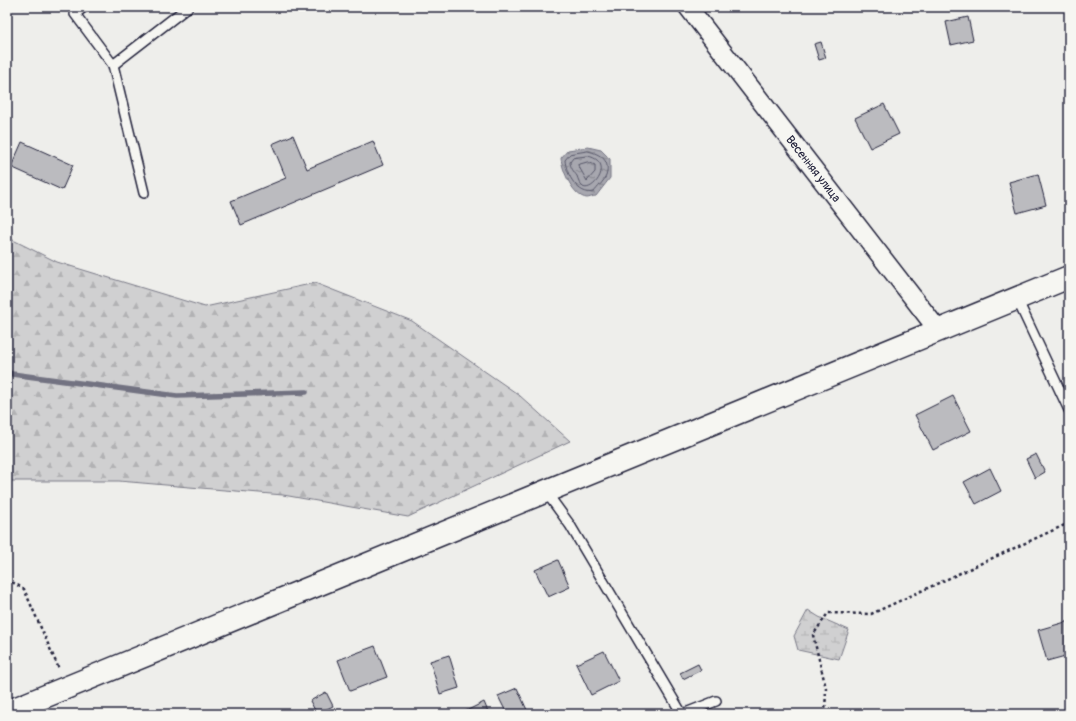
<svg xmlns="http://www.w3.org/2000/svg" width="1076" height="721" font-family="Pangolin,sans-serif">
<defs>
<pattern id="forest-firs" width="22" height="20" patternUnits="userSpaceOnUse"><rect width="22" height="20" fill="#d0d0d1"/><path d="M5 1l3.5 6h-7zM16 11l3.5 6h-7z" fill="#b2b2b4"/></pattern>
<pattern id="wetland-marsh" width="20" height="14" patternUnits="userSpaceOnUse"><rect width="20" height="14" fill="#d0d0d1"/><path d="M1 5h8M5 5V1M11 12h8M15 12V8" fill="none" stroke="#b2b2b4"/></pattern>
<pattern id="water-ripples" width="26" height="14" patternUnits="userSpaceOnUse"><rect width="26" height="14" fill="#a7a7af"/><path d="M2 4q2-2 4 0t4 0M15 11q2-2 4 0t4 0" fill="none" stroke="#888890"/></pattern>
</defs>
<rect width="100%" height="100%" fill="#eeeeeb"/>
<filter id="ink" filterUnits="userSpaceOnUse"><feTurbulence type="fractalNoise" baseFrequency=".025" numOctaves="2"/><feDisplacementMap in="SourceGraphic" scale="8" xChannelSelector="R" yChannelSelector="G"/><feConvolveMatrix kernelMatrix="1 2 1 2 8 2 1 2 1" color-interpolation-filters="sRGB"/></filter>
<g filter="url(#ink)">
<!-- forest -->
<path fill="url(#forest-firs)" stroke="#797986" d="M7,237L57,262L205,307L315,283L412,321L519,395L570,441L408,517L283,495L119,481H7Z"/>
<!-- wetland -->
<path fill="url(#wetland-marsh)" stroke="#797986" d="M808,610L819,617L849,630L839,659L798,650L794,636Z"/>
<!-- water -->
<path fill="url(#water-ripples)" stroke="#727281" d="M588,147L601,150L610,159V178L596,196C593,196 589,198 587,198C573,197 562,170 561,158L568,150Z"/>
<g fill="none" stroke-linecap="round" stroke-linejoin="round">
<!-- shore -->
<g stroke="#575769" stroke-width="1">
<path d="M588,151C601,154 611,161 606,176C604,181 597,188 594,192C578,196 566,174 565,160L570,154Z"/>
<path d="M588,156C616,162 593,193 583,187C580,185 578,179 577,176C574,172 570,167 570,162L573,158Z"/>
<path d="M588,162L595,165V172L587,181L578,165Z"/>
</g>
<!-- stream -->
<path stroke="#727281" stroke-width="5.5" d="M7,371L12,374L177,396L306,392"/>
</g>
<!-- building -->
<g fill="#bbbbbf" stroke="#22223b">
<path d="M968,17L973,40L951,45L946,22Z"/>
<path d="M821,42L826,58L819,60L814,44Z"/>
<path d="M884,104L899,134L870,148L855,118Z"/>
<path d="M293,135L307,169L373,141L383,165L241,225L231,201L286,178L272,144Z"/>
<path d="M22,142L73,165L62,190L11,167Z"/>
<path d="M1038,174L1046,205L1017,213L1009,182Z"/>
<path d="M953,396L971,431L933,450L915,415Z"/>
<path d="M1036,454L1045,472L1035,478L1026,459Z"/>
<path d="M990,468L1001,491L976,504L964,482Z"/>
<path d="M558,560L570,587L548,597L535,570Z"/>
<path d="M1069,621V655L1047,661L1038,630Z"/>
<path d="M375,646L387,677L350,691L338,660Z"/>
<path d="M604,651L619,681L591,695L576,664Z"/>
<path d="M449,655L459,688L440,694L430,661Z"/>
<path d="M698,664L701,670L683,679L680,673Z"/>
<path d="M517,688L527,710L517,714H507L498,696Z"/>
<path d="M326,692L333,706L317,714L310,701Z"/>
<path d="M484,702L489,714H460Z"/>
</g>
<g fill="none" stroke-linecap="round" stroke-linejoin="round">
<defs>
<g id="service">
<path d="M84,7L75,14L113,65L144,193"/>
<path d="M113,65L188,7"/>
<path d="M1017,299L1069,410"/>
<path d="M546,492L570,525L682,714"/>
<path d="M683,714L716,701"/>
</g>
<path id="minor" d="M688,7L938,330"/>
<path id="tertiary" d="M7,712L1069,277"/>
</defs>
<!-- service casing -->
<use href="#service" stroke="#22223b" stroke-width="12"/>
<!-- minor casing -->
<use href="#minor" stroke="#22223b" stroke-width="21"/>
<!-- tertiary casing -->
<use href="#tertiary" stroke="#22223b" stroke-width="25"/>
<!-- path -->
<g stroke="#22223b" stroke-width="2.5" stroke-dasharray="3 3" stroke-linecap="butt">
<path d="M7,579L24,589L59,669"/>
<path d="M825,714L826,688L813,635L828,613L871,614L1069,523"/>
</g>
<!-- service -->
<use href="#service" stroke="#f6f6f2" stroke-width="9"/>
<!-- minor -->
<use href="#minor" stroke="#f6f6f2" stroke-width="18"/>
<!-- tertiary -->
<use href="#tertiary" stroke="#f6f6f2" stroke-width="22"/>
</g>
</g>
<g text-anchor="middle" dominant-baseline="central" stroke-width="3.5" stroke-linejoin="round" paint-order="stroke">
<!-- street labels -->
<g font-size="12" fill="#22223b" stroke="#f6f6f2">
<text transform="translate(813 169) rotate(52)">Весенняя улица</text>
</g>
</g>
<!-- margin -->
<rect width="1076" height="721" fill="none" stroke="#f6f6f2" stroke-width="24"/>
<rect x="12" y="12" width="1052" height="697" fill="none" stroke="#22223b" stroke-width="1.5" filter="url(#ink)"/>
</svg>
